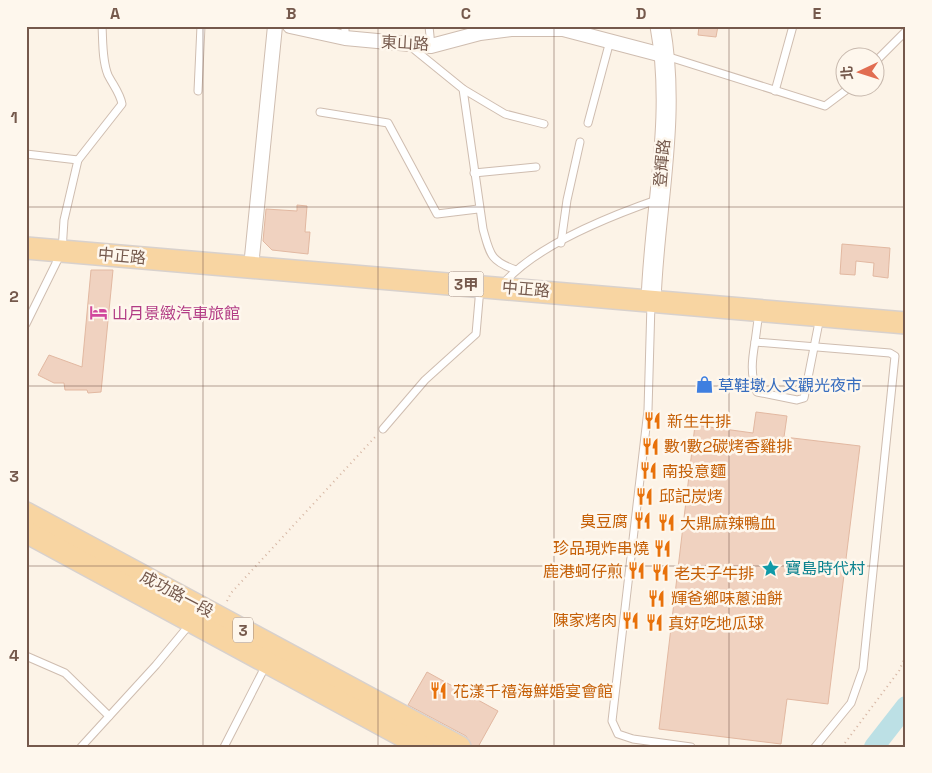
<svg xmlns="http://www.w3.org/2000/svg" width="932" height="773" font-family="'Space Grotesk','Noto Sans TC',sans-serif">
<rect width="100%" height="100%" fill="#fcf3e7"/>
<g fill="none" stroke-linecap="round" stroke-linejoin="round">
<!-- river -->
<path stroke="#bce0e5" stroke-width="20" d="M874,747L906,706"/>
</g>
<!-- building -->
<g fill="#f0d2c0" stroke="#e2b8a1">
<path d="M699,26H718L716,37L698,35Z"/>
<path d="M297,205L307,206L305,232H310L308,254L272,250L263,241L266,209L297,211Z"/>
<path d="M842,244L890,248L888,278L873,276L874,263L856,261L855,275L840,274Z"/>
<path d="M91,270H113L101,392L88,393L87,390H65L64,383H54L38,375L49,355L82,367Z"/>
<path d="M756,412L787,416L784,437L860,446L828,704L787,699L781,744L659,729L695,425L753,433Z"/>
<path d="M427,672L498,711L478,747H472L466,736L408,705Z"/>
</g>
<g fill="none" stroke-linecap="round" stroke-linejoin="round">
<defs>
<g id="lane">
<path d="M345,26V38"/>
<path d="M429,26L431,46"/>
<path d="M410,46L463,89L483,229C490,254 490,261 516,270"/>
<path d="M666,56L825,106L849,88"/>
<path d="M874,63L906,31"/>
<path d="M463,89L505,114L544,124"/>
<path d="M198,91L201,26"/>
<path d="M775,91L793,26"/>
<path d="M320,112L388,123L437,214L478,209"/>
<path d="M588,123L610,41"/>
<path d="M26,154L78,160"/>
<path d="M474,173L536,167"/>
<path d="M561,243L567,200L580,142"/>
<path d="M503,284C536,245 610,216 659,199"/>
<path d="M651,303L648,410L612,721L618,734L633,739L691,747"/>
<path d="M759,312L755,342L890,353L895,356L863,669L851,703L815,747"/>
<path d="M26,324L62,251L64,220L78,160L122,104C120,93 113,85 108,75C102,60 103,42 102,26"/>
<path d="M755,342C752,360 750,374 757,392L797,400L804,398L820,317"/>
<path d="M383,429L425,380L476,334L480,288"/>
<path d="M26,656L65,673L109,716"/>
<path d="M81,747L156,665L190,624"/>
<path d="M224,747L266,665"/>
</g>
<g id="street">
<path d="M290,26L345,38L431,46L480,33L511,29H563L666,56"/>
<path d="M251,267L275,26"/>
</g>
<path id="secondary" d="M651,301C654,210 677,117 660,26"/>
<g id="primary">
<path d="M26,248L906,323"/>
<path d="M26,513L460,747"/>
<path d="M26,532L423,747"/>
</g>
</defs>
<!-- lane casing -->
<use href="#lane" stroke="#cfbdb0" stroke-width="9"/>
<!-- street casing -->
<use href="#street" stroke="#cfbdb0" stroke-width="16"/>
<!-- secondary casing -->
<use href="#secondary" stroke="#d2bdae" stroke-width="21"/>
<!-- primary casing -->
<use href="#primary" stroke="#d8d1cd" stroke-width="24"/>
<!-- path -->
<g stroke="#d5b5a2" stroke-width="2" stroke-dasharray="1 4" stroke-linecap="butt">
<path d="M227,601L231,593L376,436"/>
<path d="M842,747L899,671L906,655"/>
</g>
<!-- lane -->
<use href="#lane" stroke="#fff" stroke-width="7"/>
<!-- street -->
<use href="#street" stroke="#fff" stroke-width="14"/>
<!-- secondary -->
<use href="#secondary" stroke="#fff" stroke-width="19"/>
<!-- primary -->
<use href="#primary" stroke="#f8d5a2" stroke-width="21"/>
</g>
<!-- grid -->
<path fill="none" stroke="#75594c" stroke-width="1" stroke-opacity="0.55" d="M203,26V747M378,26V747M554,26V747M729,26V747M26,207H906M26,386H906M26,566H906"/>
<!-- icons -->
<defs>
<symbol id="hotel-bare" viewBox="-9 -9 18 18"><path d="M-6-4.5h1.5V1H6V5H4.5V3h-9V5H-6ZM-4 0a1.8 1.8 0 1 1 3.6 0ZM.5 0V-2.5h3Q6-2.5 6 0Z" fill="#d1479c" stroke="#fef7ed" stroke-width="2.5" paint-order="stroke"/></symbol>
<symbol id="shop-bare" viewBox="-9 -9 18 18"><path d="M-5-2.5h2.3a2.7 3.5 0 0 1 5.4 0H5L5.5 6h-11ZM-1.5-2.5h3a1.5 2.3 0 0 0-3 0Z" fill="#3f7fe0" stroke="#fef7ed" stroke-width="2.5" paint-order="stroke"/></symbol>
<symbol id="restaurant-bare" viewBox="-9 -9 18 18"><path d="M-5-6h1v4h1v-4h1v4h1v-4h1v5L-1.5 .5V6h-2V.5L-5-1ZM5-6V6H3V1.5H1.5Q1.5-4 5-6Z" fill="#e8710a" stroke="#fef7ed" stroke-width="2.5" paint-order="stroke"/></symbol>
<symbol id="sight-bare" viewBox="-9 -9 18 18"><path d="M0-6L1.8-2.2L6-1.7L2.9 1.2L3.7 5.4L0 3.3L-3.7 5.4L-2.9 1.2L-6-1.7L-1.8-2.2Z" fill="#0f9aa8" stroke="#fef7ed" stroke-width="2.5" paint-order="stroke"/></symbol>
</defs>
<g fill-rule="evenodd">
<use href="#hotel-bare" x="86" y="300" width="25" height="25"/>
<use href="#shop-bare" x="692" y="372" width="25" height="25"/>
<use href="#restaurant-bare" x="640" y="408" width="25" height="25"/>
<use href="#restaurant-bare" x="638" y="434" width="25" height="25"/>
<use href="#restaurant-bare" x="636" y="458" width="25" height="25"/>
<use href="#restaurant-bare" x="632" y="484" width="25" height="25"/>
<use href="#restaurant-bare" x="630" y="508" width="25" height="25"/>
<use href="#restaurant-bare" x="654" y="510" width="25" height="25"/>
<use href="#restaurant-bare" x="650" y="536" width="25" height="25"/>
<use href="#sight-bare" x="758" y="556" width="25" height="25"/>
<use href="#restaurant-bare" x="624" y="558" width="25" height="25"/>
<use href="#restaurant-bare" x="648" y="560" width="25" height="25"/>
<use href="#restaurant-bare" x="644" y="586" width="25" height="25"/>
<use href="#restaurant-bare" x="618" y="608" width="25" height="25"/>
<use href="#restaurant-bare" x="642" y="610" width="25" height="25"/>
<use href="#restaurant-bare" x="426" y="678" width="25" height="25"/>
</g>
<g text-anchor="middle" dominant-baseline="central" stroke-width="5" stroke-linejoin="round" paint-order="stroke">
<!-- shield labels -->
<g fill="#fef7ed" stroke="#9e887c" stroke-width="1">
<rect x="448.5" y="271.5" width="35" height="25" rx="4"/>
<rect x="233" y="617.5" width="20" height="25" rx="4"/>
</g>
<g font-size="15" font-weight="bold" fill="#75594c">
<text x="466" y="284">3甲</text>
<text x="243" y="630">3</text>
</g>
<!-- street labels -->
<g font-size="16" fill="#75594c" stroke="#fef7ed">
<text transform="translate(405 43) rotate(3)">東山路</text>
<text transform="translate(662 163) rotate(-85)">登輝路</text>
<text transform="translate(122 256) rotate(5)">中正路</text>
<text transform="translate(526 289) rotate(5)">中正路</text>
<text transform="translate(177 594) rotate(28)">成功路一段</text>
</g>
<!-- hotel labels -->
<g font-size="16" fill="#b23c85" stroke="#fef7ed" text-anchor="start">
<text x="112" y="313">山月景緻汽車旅館</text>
</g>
<!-- shop labels -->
<g font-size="16" fill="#366cbe" stroke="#fef7ed" text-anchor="start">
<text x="718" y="385">草鞋墩人文觀光夜市</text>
</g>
<!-- food labels -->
<g font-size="16" fill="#c56008" stroke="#fef7ed" text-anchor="start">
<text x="667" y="421">新生牛排</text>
<text x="664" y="446">數1數2碳烤香雞排</text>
<text x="662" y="471">南投意麵</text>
<text x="659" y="496">邱記炭烤</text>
<text x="628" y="521" text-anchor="end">臭豆腐</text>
<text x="680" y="523">大鼎麻辣鴨血</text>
<text x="649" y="548" text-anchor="end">珍品現炸串燒</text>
<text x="623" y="571" text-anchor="end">鹿港蚵仔煎</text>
<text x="674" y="573">老夫子牛排</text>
<text x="671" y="598">輝爸鄉味蔥油餅</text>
<text x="617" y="620" text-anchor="end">陳家烤肉</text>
<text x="668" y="623">真好吃地瓜球</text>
<text x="453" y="691">花漾千禧海鮮婚宴會館</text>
</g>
<!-- culture labels -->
<g font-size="16" fill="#0d838f" stroke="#fef7ed" text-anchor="start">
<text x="785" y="568">寶島時代村</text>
</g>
</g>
<!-- border -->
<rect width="932" height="773" fill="none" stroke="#fef7ed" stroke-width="55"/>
<!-- north arrow -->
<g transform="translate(860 72) rotate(266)"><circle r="24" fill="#fef7ed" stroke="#c7b8ad"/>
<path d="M0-4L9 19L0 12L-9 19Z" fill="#e16d51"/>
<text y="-8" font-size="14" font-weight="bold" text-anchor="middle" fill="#75594c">北</text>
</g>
<rect x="28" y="28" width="876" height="718" fill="none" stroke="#75594c" stroke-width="2"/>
<g font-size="16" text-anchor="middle" font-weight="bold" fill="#75594c">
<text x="115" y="19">A</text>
<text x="291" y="19">B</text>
<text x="466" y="19">C</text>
<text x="641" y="19">D</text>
<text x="817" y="19">E</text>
<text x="14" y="123">1</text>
<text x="14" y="302">2</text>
<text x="14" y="482">3</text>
<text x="14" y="661">4</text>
</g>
</svg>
